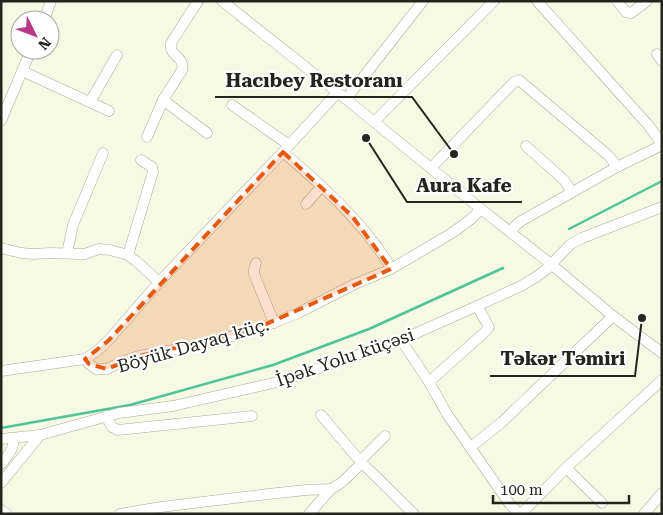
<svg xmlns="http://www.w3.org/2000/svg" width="663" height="515" font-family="'Roboto Serif',serif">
<rect width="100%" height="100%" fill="#f6f9e3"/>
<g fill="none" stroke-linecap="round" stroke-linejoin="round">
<!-- stream -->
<g stroke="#4fc497" stroke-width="2.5">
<path d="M569,229L662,181"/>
<path d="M1,428L130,405L273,365L369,329L503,268"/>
</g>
<defs>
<g id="minor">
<path d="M222,1L346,99L481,209L552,265L613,316L662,353"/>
<path d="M537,1L649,126L662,144"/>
<path d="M617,1L626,12L631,13L647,1"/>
<path d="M44,20L51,1"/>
<path d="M657,54L662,61"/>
<path d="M22,71L109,111"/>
<path d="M346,99L423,1"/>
<path d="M163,100L207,133"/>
<path d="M90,102L117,55"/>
<path d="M232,105L289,145"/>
<path d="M1,121L31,50"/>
<path d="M374,122L494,1"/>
<path d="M147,137L163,100L182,70C185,55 169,58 171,43L198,1"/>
<path d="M526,146L564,180L572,192"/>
<path d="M283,152C313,178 342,203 367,234C376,246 385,256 391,269"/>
<path d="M431,168L514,82L519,80L609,156L617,167"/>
<path d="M306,204L322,186"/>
<path d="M511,233L515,226L521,221L617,167L662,145"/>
<path d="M1,248L21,253L33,254L51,253L79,254H85L99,249L110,250L128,255L136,261L159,282"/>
<path d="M67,253L73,225L103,153"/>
<path d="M128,255L153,172L152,167L141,160"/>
<path d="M256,263L254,270V274L274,323"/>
<path d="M401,340L429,382L447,414L509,503L519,514"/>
<path d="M85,359L89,364L96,369H107L119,363L139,356L190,347L248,332L263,327L298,313L355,284L391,269L452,233L471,219L481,209"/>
<path d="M1,371L85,359L97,351L108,341L159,282L283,152L337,93"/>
<path d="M429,382L486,331L489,327L477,306"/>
<path d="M321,415L360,461L414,514"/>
<path d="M106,416L112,427L118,430L252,416"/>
<path d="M1,439L40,435L119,413L173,406L282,381L401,340L477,306L521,286L536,277L552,265L557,258L571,244L582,238L662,207"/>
<path d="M471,447L502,422L613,316"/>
<path d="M360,461L385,436"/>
<path d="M1,464C9,454 13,451 14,438"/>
<path d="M566,468L602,503"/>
<path d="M1,483L40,435"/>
<path d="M1,510L7,514"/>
<path d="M120,514L161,507L268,494L306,490L331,489L341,483L362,463"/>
<path d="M309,514L331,489"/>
<path d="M521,514L566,468L662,380"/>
<path d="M644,514L662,493"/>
</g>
</defs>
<!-- minor casing -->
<use href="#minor" stroke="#a8ab96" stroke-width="11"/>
<!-- minor -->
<use href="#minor" stroke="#fff" stroke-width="10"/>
</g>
<!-- marked area -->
<path fill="#e8590c" fill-opacity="0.2" stroke="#e8590c" stroke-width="4" stroke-dasharray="10 6" stroke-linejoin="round" d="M283,152L352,216L391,269L248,332L139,356L107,369L89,364L85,359L108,341Z"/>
<g text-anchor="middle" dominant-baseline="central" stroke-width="4.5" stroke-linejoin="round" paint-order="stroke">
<!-- street labels -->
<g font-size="18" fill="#24251d" stroke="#fff">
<text transform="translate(193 345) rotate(-16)">Böyük Dayaq küç.</text>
<text transform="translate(345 357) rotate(-19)">İpək Yolu küçəsi</text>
</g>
</g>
<!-- callouts -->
<path fill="none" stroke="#24251d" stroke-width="2" d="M454 154L412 97H215M366 138L407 202H522M642 318L635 376H490"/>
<g fill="#24251d" stroke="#fff" stroke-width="2">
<circle cx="454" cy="154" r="5"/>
<circle cx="366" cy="138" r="5"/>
<circle cx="642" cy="318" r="5"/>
</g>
<g font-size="19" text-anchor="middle" font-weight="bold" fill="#24251d" stroke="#fff" stroke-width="4.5" stroke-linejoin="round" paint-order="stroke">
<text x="314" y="87">Hacıbey Restoranı</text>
<text x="464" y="192">Aura Kafe</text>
<text x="563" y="365">Təkər Təmiri</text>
</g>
<!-- border -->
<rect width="663" height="515" fill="none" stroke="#24251d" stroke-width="5"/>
<!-- north arrow -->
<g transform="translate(35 35) rotate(132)"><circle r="24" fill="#ffffff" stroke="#a7a8a5"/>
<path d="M0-4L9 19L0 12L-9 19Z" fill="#b83985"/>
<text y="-8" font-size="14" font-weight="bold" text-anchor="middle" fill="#24251d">N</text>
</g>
<!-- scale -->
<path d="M493 495v8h136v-8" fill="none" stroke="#24251d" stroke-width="2.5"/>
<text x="500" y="495" font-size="15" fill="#24251d" stroke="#ffffff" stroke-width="4" paint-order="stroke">100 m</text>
</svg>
